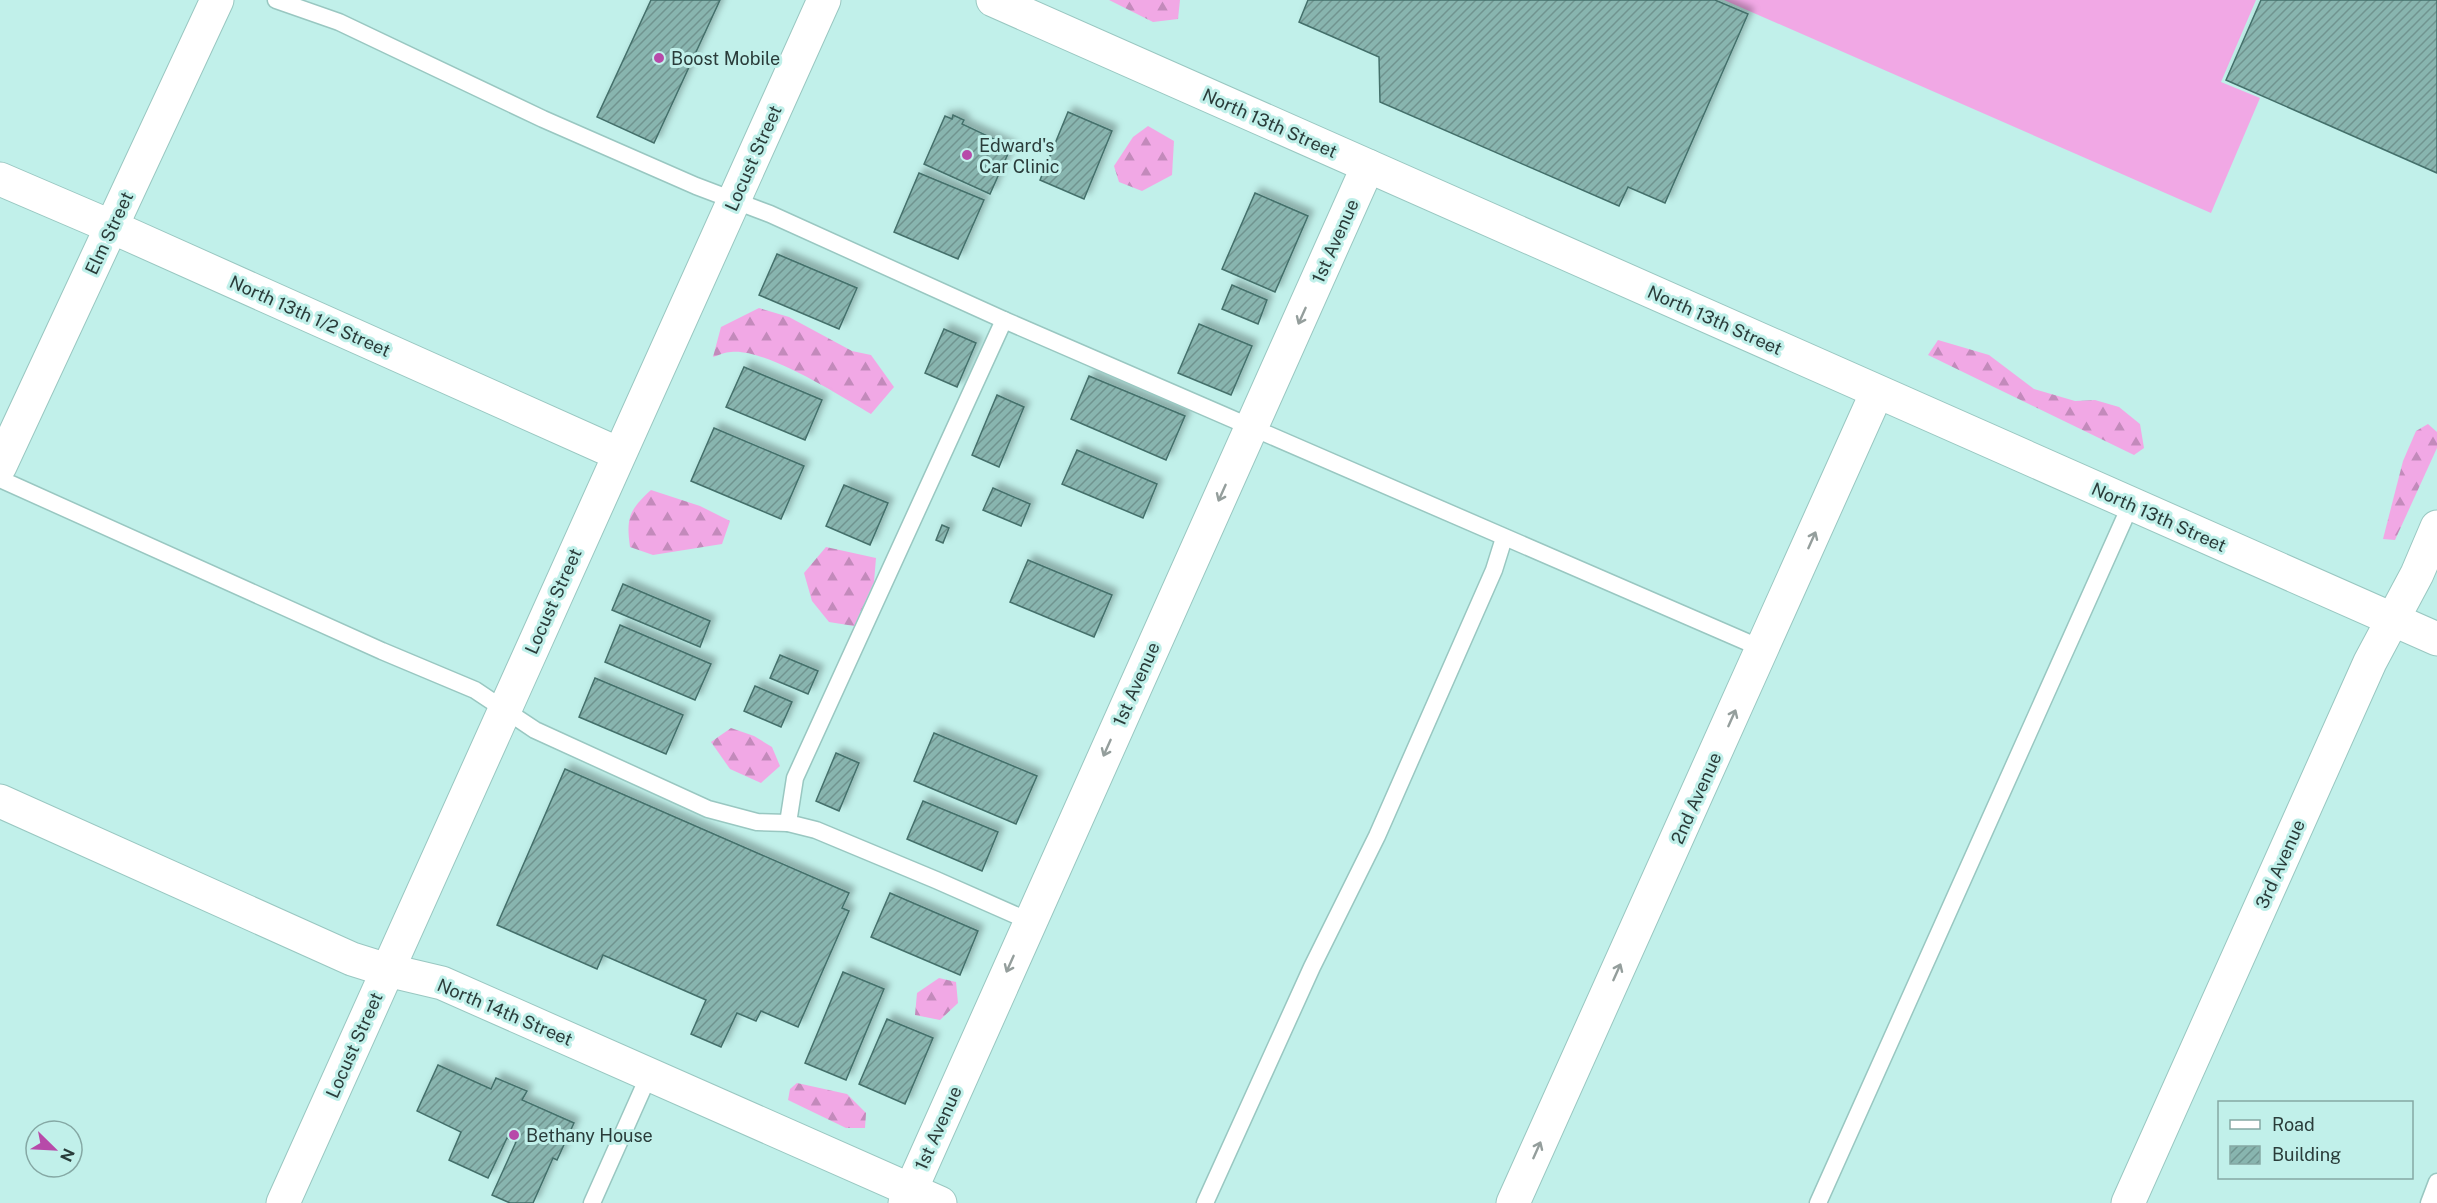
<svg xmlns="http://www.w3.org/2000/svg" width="2437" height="1203" font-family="'Public Sans',sans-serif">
<defs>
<pattern id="forest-firs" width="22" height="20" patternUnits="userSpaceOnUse" patternTransform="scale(1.5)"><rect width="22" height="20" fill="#f1a8e5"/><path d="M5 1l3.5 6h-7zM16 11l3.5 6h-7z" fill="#c38abb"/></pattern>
<pattern id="building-hatch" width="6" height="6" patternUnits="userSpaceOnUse" patternTransform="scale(1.5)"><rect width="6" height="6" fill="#88b5af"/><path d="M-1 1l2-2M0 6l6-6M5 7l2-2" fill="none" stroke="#6f948f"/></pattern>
<filter id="shadow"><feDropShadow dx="5.5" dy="-5.5" stdDeviation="3" flood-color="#0004"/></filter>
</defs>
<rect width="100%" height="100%" fill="#c1f0ea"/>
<!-- forest -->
<g fill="url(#forest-firs)">
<path d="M1109,0H1180L1178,19L1153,22Z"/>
<path d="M1148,126L1174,141L1172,175L1142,191L1119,182L1114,166L1133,137Z"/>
<path d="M759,308L789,317L852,351L871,355L894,387L871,414C840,396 766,348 731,352C725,352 719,355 713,357L721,327Z"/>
<path d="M1938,340L1989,355L2034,389L2075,401L2095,400L2119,407L2140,424L2144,448L2134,455L1928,355Z"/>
<path d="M2428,424L2437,432V448L2395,540L2383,539L2403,461L2416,431Z"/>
<path d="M651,490L700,506L730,521L722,544L653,555L630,547C626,518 629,510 651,490Z"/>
<path d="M826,547L876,558L874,582L854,626L829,622L812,601L804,573Z"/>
<path d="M731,728L754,736L772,747L780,766L761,783L730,769L711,742Z"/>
<path d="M939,978L956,982L958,1003L940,1020L915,1015L917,993Z"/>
<path d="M797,1083L847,1094L866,1113L865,1128H846L788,1100L790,1089Z"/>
</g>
<!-- pitch -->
<path fill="#f1a8e5" d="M1724,0H2256L2221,82L2260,98L2211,213Z"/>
<!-- building -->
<g fill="url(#building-hatch)" stroke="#44706b" stroke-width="1.5" filter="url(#shadow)">
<path d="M651,0H720L654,143L597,117Z"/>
<path d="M1308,0H1715L1748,14L1665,203L1628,187L1619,206L1380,102L1379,57L1299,22Z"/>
<path d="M2261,0H2437V173L2226,80Z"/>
<path d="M1068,112L1112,131L1084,199L1040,180Z"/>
<path d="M953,115L964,120L962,124L1011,147L990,194L924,164L945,116L952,119Z"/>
<path d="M919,173L984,200L958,259L894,232Z"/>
<path d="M1255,193L1308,216L1275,292L1222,269Z"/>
<path d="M777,254L857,288L839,329L759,295Z"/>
<path d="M1232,285L1267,300L1258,324L1222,309Z"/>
<path d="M1199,324L1252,346L1231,395L1178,373Z"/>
<path d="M944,329L976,343L957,387L925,373Z"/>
<path d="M744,367L822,400L805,440L726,407Z"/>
<path d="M1089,376L1185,416L1166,460L1071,419Z"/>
<path d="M997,395L1024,407L999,467L972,455Z"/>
<path d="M714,428L804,466L781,519L691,481Z"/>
<path d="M1077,450L1157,484L1143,518L1062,484Z"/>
<path d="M844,485L888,503L870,545L826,526Z"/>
<path d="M993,488L1030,504L1021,526L983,510Z"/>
<path d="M942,525L949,528L943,543L936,540Z"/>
<path d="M1028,560L1112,595L1094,637L1010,602Z"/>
<path d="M623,584L710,621L700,647L612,610Z"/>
<path d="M620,625L711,664L695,700L605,662Z"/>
<path d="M780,655L818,671L808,694L770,678Z"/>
<path d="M595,678L683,715L666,754L579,717Z"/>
<path d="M755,686L792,702L781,727L744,711Z"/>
<path d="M934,733L1037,776L1016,824L914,781Z"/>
<path d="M836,753L859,763L839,811L816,801Z"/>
<path d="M565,769L849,893L842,908L849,911L798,1027L761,1011L756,1021L737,1013L721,1047L691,1034L706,1000L603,955L597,969L497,925Z"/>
<path d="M923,801L998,832L982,871L907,839Z"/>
<path d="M890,893L978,931L960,975L871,937Z"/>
<path d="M843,972L884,989L846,1080L805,1063Z"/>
<path d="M887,1019L933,1038L905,1104L859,1084Z"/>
<path d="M438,1065L491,1089L496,1078L527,1091L522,1100L574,1123L557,1160L553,1158L533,1203H510L492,1195L516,1142L507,1138L488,1178L449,1160L461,1132L417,1111Z"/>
</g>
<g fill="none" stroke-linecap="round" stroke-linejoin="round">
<defs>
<g id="lane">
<path d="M276,0L339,22L543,119L696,186L770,214L1004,320L1763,649"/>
<path d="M1004,320L795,778L788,823L816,830L936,880L1029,921"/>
<path d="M0,479L382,651L475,690L535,730L708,809L757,822L788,823"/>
<path d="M592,1203L649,1075"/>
<path d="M1205,1203L1312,967L1377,836L1494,570L1504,538"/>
<path d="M1818,1203L2131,504"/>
<path d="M2429,1203L2437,1182"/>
</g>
<g id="street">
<path d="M0,179L112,227L619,454"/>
<path d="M0,466L217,0"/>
<path d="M0,801L352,959L387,970L442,983L940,1203"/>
<path d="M905,1203L1368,166"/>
<path d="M1513,1203L1877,392"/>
<path d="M2128,1203L2370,662L2417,574L2437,527"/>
</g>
<g id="secondary">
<path d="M993,0L2437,639"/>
<path d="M283,1203L824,0"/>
</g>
</defs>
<!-- lane casing -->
<use href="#lane" stroke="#99c7c1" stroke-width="19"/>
<!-- street casing -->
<use href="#street" stroke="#99c7c1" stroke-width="35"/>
<!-- secondary casing -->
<use href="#secondary" stroke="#99c7c1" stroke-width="35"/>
<!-- lane -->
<use href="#lane" stroke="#fff" stroke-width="16"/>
<!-- street -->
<use href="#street" stroke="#fff" stroke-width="33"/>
<!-- secondary -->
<use href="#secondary" stroke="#fff" stroke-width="33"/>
</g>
<!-- one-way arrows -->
<defs><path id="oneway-shaft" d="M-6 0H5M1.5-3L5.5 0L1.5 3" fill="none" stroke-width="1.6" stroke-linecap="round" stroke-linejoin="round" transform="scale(1.5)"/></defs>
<g stroke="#949e9c">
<use href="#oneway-shaft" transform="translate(1302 316) rotate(114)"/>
<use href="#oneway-shaft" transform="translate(1222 493) rotate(114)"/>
<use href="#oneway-shaft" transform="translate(1812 540) rotate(-66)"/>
<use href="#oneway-shaft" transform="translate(1732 718) rotate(-66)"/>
<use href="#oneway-shaft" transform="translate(1107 748) rotate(114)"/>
<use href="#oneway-shaft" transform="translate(1010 964) rotate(114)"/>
<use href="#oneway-shaft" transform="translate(1617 972) rotate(-66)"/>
<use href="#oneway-shaft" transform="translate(1537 1150) rotate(-66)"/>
</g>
<!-- markers -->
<g fill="#b74aa9" stroke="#c1f0ea" stroke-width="2">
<circle cx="659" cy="58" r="6"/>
<circle cx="967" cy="155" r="6"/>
<circle cx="514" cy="1135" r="6"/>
</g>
<g text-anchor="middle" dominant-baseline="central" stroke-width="6" stroke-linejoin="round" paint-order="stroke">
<!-- poi labels -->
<g font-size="18" fill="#2a3c3a" stroke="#c1f0ea" text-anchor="start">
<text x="671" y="58">Boost Mobile</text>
<text x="979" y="145">Edward's<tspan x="979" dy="21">Car Clinic</tspan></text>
<text x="526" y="1135">Bethany House</text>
</g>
<!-- street labels -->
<g font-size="18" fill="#2a3c3a" stroke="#c1f0ea">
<text transform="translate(1270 123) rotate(24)">North 13th Street</text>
<text transform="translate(753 158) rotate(-66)">Locust Street</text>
<text transform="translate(109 233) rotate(-65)">Elm Street</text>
<text transform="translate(1335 241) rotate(-66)">1st Avenue</text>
<text transform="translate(310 316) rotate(24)">North 13th 1/2 Street</text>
<text transform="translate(1715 320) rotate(24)">North 13th Street</text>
<text transform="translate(2159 517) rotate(24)">North 13th Street</text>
<text transform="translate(553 601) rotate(-66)">Locust Street</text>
<text transform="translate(1136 684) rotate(-66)">1st Avenue</text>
<text transform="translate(1696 798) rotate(-66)">2nd Avenue</text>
<text transform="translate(2280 864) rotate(-66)">3rd Avenue</text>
<text transform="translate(505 1012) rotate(23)">North 14th Street</text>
<text transform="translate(354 1045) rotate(-66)">Locust Street</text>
<text transform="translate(938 1128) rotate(-66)">1st Avenue</text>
</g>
</g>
<!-- legend -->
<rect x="2218" y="1101" width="195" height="78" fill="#c1f0ea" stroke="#85a8a4" stroke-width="1.5"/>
<rect x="2230" y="1120" width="30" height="9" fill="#ffffff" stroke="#85a8a4" stroke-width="1.5"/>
<text x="2272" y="1131" font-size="18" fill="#2a3c3a">Road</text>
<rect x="2230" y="1146" width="30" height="18" fill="url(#building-hatch)" stroke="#85a8a4" stroke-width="1.5"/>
<text x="2272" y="1161" font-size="18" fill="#2a3c3a">Building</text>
<!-- north arrow -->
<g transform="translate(54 1149) rotate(114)"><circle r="28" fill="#c1f0ea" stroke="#85a8a4" stroke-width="1.5"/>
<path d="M0-4.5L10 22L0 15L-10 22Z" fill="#b74aa9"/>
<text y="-9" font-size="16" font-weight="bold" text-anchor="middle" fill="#2a3c3a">N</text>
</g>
</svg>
